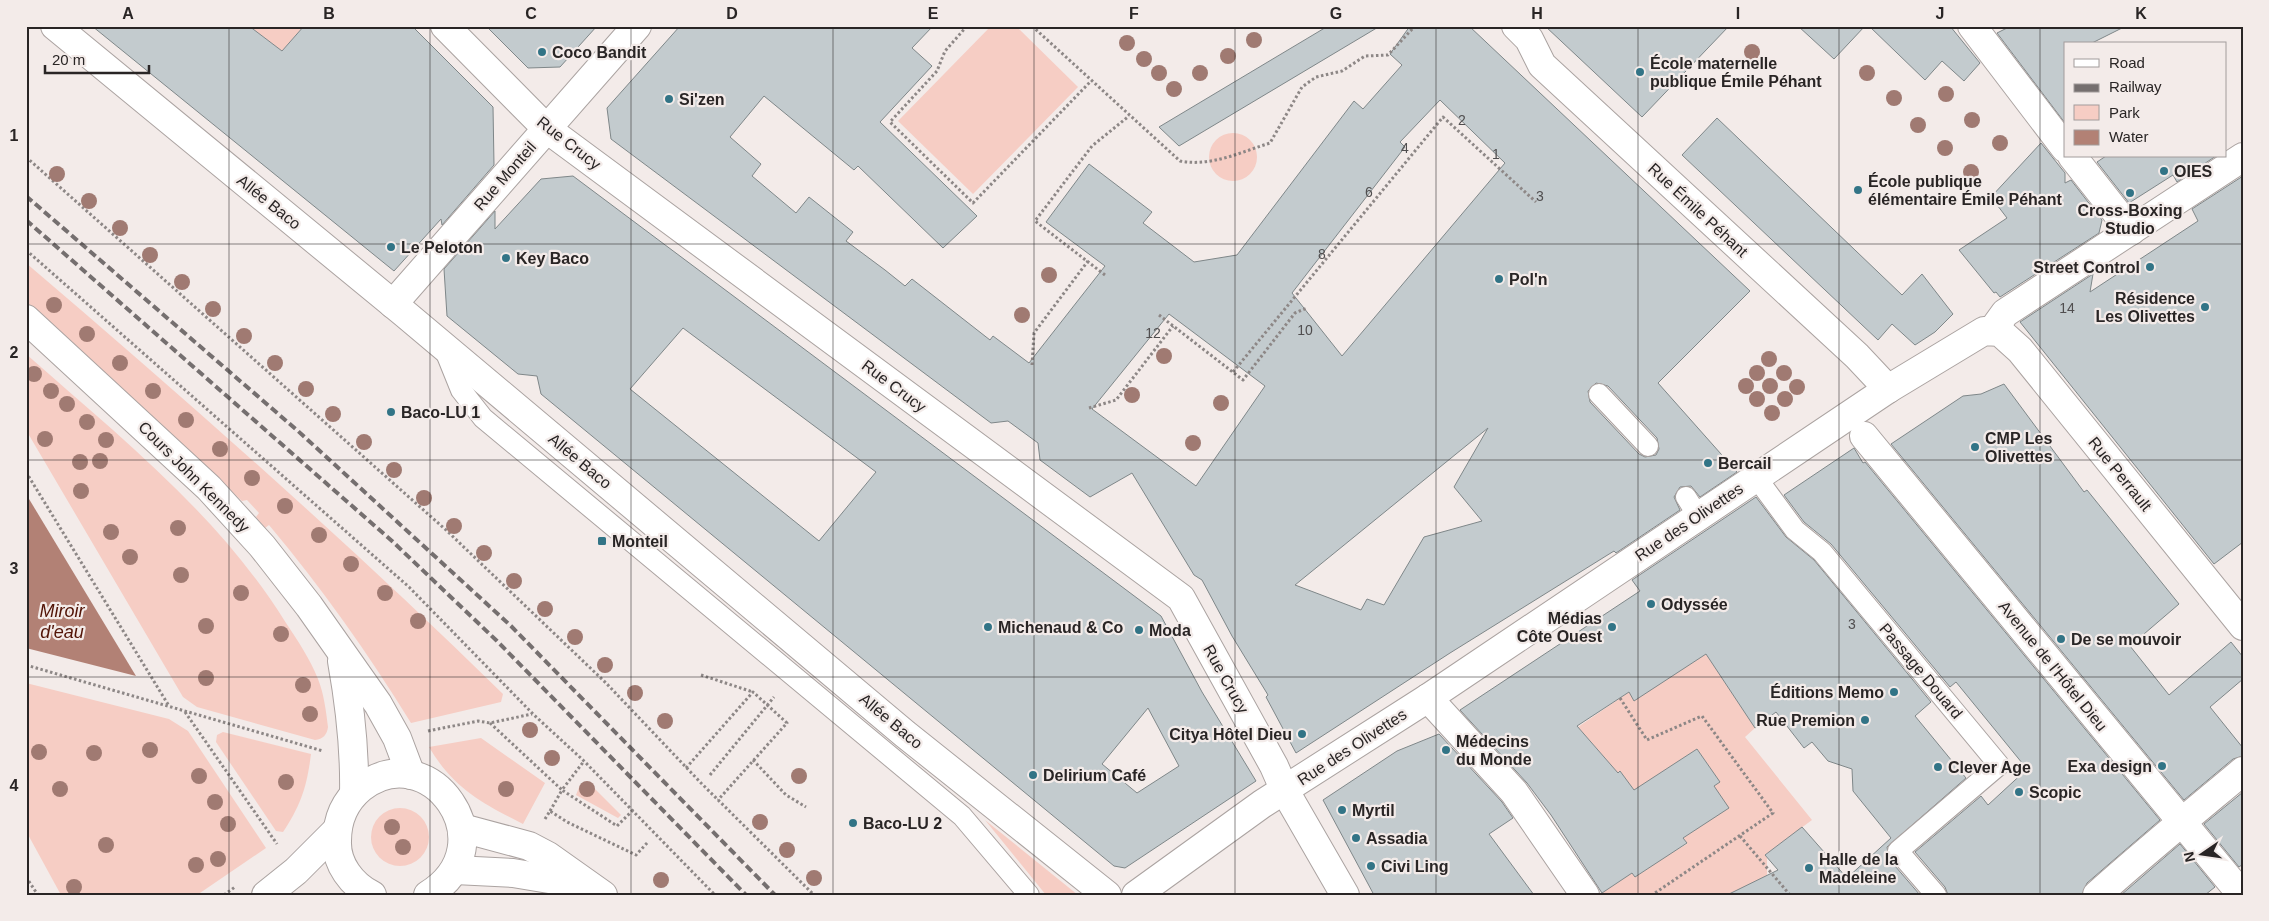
<svg xmlns="http://www.w3.org/2000/svg" width="2269" height="921" font-family="Helvetica,sans-serif">
<rect width="100%" height="100%" fill="#f3ebe9"/>
<!-- green -->
<g fill="#f6cdc4">
<path d="M249,26H304L282,51Z"/>
<path d="M991,26H1016L1078,87L973,194L898,121Z"/>
<circle cx="1233" cy="157" r="24"/>
<path d="M26,263C189,402 350,544 503,694L501,702L411,723C368,653 322,588 269,525L265,528L256,517L259,513L247,500L242,501L79,349L26,306Z"/>
<path d="M26,354C120,437 219,515 286,623C298,641 310,659 318,679C324,694 326,711 328,727C327,735 323,739 315,740L197,707L183,697L26,430Z"/>
<path d="M1706,654L1755,728L1745,737L1812,820L1765,855L1767,858V876L1727,895H1602V893L1632,873L1635,877L1649,868L1646,863L1671,846L1675,851L1687,844L1683,838L1728,808L1714,786L1720,782L1697,749L1634,791L1620,771L1612,776L1611,765L1578,727L1629,692L1634,700Z"/>
<path d="M26,683L169,719L188,731L266,848L197,895H61L26,831Z"/>
<path d="M223,732L311,754C307,786 301,805 283,832L276,831L216,742L217,735Z"/>
<path d="M481,738L545,783L523,824C482,803 454,789 429,747Z"/>
<path d="M587,781L621,815L618,818L576,795L580,785Z"/>
<circle cx="400" cy="837" r="29"/>
<path d="M985,820L1078,895H1046Z"/>
</g>
<!-- water -->
<path fill="#b28175" d="M26,494L136,676L26,648Z"/>
<!-- building -->
<g fill="#c3cbce" stroke="#7f8789" fill-rule="evenodd">
<path d="M92,26H249L282,51L304,26H412L493,107L494,165L442,225L441,219L394,271Z"/>
<path d="M486,26H597L560,67L528,68Z"/>
<path d="M680,26H933L912,48L932,66L880,122L977,216L943,248L858,166L854,170L764,96L730,137L761,164L752,176L796,213L809,197L853,232L846,241L885,270L905,286L912,279L990,340L993,336L1029,363L1105,266L1046,222L1089,164L1152,212L1143,223L1194,262L1237,255L1354,101L1363,109L1402,65L1390,54L1410,26H1469L1750,291L1658,383L1737,472L1700,497L1691,486L1680,487L1674,497L1680,510L1616,553L1614,551L1450,653L1296,753L1266,697L1268,695L1232,636L1202,580L1194,575L1132,473L1090,497L1040,460L1038,443L1008,421L991,423L611,139L607,108ZM1440,100L1505,163L1342,356L1292,293L1405,147L1400,142ZM1169,314L1265,386L1196,486L1092,409ZM1596,383L1608,386L1657,438L1659,449L1656,455L1645,457L1639,454L1590,402L1588,391ZM1488,428L1454,487L1482,521L1424,537L1384,605L1367,599L1361,610L1295,585Z"/>
<path d="M1328,26H1380L1179,146L1159,127Z"/>
<path d="M1545,26H1729L1642,117Z"/>
<path d="M1798,26H1865L1834,59Z"/>
<path d="M1869,26H1950L1980,63L1964,81L1942,61L1925,80Z"/>
<path d="M2011,26H2126L2090,44H2065V123L1997,33Z"/>
<path d="M1717,118L1902,295L1922,274L1953,314L1935,332L1915,345L1892,324L1878,340L1682,155Z"/>
<path d="M2041,143L2065,173V183L2071,180L2102,220L2099,233L2000,297L1996,292L1994,293L1959,250L2007,218L1991,197Z"/>
<path d="M2106,156H2216L2177,182L2173,175L2129,203L2097,162Z"/>
<path d="M573,176L1161,616L1202,692L1256,781L1125,868L1114,866L541,394L537,376L518,374L447,316L444,269L495,211V229L541,179ZM683,328L876,472L819,541L630,389ZM1148,708L1179,766L1137,793L1102,764Z"/>
<path d="M2243,176V542L2214,564L2020,322L2093,274L2090,292L2198,221L2192,209Z"/>
<path d="M2004,384L2084,492L2087,490L2179,604L2130,646L2169,695L2231,642L2243,657V679L2210,707L2243,748V756L2233,759L2184,800L1891,444L1963,396L1981,394Z"/>
<path d="M1854,448L1863,463L1865,462L2160,820L2087,883L2082,895H1948L1945,887L1915,852L1981,796L1988,805L2027,769L1956,682L1950,687L1831,544L1804,522L1784,495Z"/>
<path d="M1756,497L1786,537L1814,560L1931,702L1915,716L1966,778L1887,847L1889,859L1920,895H1727L1778,870L1765,855L1802,827L1847,878L1891,838L1853,791L1852,769L1828,761L1812,742L1804,748L1776,712L1755,728L1706,654L1634,701L1629,692L1577,726L1618,773L1620,771L1634,790L1697,749L1720,782L1714,786L1729,808L1683,838L1687,843L1635,877L1632,873L1602,893L1551,815L1527,783L1460,710L1640,591L1632,580Z"/>
<path d="M1439,734L1502,802L1513,818L1489,834L1534,895H1374L1323,800L1397,751Z"/>
<path d="M2243,792V864L2239,867L2204,824Z"/>
<path d="M2180,844L2215,887L2205,895H2121Z"/>
</g>
<g fill="none" stroke-linecap="round" stroke-linejoin="round">
<defs>
<g id="lane">
<path d="M444,348L461,390L483,418L962,816L1029,895"/>
<path d="M1599,394L1648,446"/>
<path d="M1756,477L1795,530L1822,552L1999,765L1898,851L1936,895"/>
<path d="M1686,497L1698,516"/>
</g>
<g id="street">
<path d="M55,26L404,313L905,734L1107,895"/>
<path d="M445,26L547,129L1181,598L1274,766L1285,791L1345,895"/>
<path d="M1516,26L1529,39L1542,65L1857,356L1888,389"/>
<path d="M1972,26L2065,148"/>
<path d="M2072,156L2131,231"/>
<path d="M393,304L637,26"/>
<path d="M1992,331L2005,313L2243,157"/>
<path d="M1864,436L2242,895"/>
<path d="M1428,698L1514,792L1585,895"/>
<path d="M1136,895L1262,804L1428,698L1888,389L1984,331L2000,332L2020,350L2243,626"/>
<path d="M2097,895C2145,852 2194,812 2243,771"/>
</g>
<g id="secondary">
<path d="M26,319L209,488L262,546L309,606L378,704L397,738L411,775"/>
<path d="M342,661C350,706 355,748 354,794"/>
<path d="M462,828L529,846L548,856L603,895"/>
<path d="M455,870L513,873L585,885"/>
<path d="M266,895L296,871L337,830"/>
<path d="M372,895C352,885 336,864 337,841C337,820 344,802 361,788C428,734 510,844 428,895"/>
</g>
</defs>
<!-- lane casing -->
<use href="#lane" stroke="#aba3a1" stroke-width="22"/>
<!-- street casing -->
<use href="#street" stroke="#aba3a1" stroke-width="30"/>
<!-- secondary casing -->
<use href="#secondary" stroke="#aba3a1" stroke-width="30"/>
<!-- path -->
<g stroke="#8d8786" stroke-width="3" stroke-dasharray="2.5 2.5" stroke-linecap="butt">
<path d="M967,26L945,51L937,71L890,122L973,203L1091,81"/>
<path d="M1032,26L1180,161C1211,167 1241,152 1270,143L1302,87L1316,77L1342,71L1365,56L1388,55L1415,26"/>
<path d="M26,157L446,530L606,683L701,783L814,895"/>
<path d="M26,250L409,587L533,714L584,761L715,895"/>
<path d="M1105,275L1035,221L1092,146L1129,116"/>
<path d="M1159,315L1243,380L1295,313L1307,308"/>
<path d="M1032,365L1034,333L1088,261"/>
<path d="M1233,372L1443,117L1536,202"/>
<path d="M1089,408L1116,400L1173,326"/>
<path d="M26,472L169,706"/>
<path d="M26,665L323,751"/>
<path d="M701,675L753,692"/>
<path d="M1620,698L1647,740L1702,716L1773,813L1652,895"/>
<path d="M185,712L277,844"/>
<path d="M490,723L562,790L584,761"/>
<path d="M428,731L478,721L490,723L532,714"/>
<path d="M753,760L786,795L806,807"/>
<path d="M686,768L753,692L787,723L718,800"/>
<path d="M710,775L774,697"/>
<path d="M550,811L562,790L617,826L633,810"/>
<path d="M545,819L550,811L567,822L636,855L648,842"/>
<path d="M1740,836L1790,895"/>
<path d="M26,877L38,895"/>
<path d="M224,895L235,887"/>
</g>
<!-- lane -->
<use href="#lane" stroke="#fff" stroke-width="20"/>
<!-- street -->
<use href="#street" stroke="#fff" stroke-width="28"/>
<!-- secondary -->
<use href="#secondary" stroke="#fff" stroke-width="28"/>
<!-- rail -->
<g stroke="#756f6f" stroke-width="4" stroke-dasharray="8 4" stroke-linecap="butt">
<path d="M26,196L298,431L511,626L775,895"/>
<path d="M26,220L392,541L497,641L746,895"/>
</g>
</g>
<!-- trees -->
<g fill="#a07a72">
<circle cx="1254" cy="40" r="8"/>
<circle cx="1127" cy="43" r="8"/>
<circle cx="1752" cy="52" r="8"/>
<circle cx="1228" cy="56" r="8"/>
<circle cx="1144" cy="59" r="8"/>
<circle cx="1159" cy="73" r="8"/>
<circle cx="1200" cy="73" r="8"/>
<circle cx="1867" cy="73" r="8"/>
<circle cx="1174" cy="89" r="8"/>
<circle cx="1946" cy="94" r="8"/>
<circle cx="1894" cy="98" r="8"/>
<circle cx="1972" cy="120" r="8"/>
<circle cx="1918" cy="125" r="8"/>
<circle cx="2000" cy="143" r="8"/>
<circle cx="1945" cy="148" r="8"/>
<circle cx="1971" cy="172" r="8"/>
<circle cx="57" cy="174" r="8"/>
<circle cx="89" cy="201" r="8"/>
<circle cx="120" cy="228" r="8"/>
<circle cx="150" cy="255" r="8"/>
<circle cx="1049" cy="275" r="8"/>
<circle cx="182" cy="282" r="8"/>
<circle cx="54" cy="305" r="8"/>
<circle cx="213" cy="309" r="8"/>
<circle cx="1022" cy="315" r="8"/>
<circle cx="87" cy="334" r="8"/>
<circle cx="244" cy="336" r="8"/>
<circle cx="1164" cy="356" r="8"/>
<circle cx="1769" cy="359" r="8"/>
<circle cx="120" cy="363" r="8"/>
<circle cx="275" cy="363" r="8"/>
<circle cx="1757" cy="373" r="8"/>
<circle cx="1784" cy="373" r="8"/>
<circle cx="34" cy="374" r="8"/>
<circle cx="1746" cy="386" r="8"/>
<circle cx="1770" cy="386" r="8"/>
<circle cx="1797" cy="387" r="8"/>
<circle cx="306" cy="389" r="8"/>
<circle cx="51" cy="391" r="8"/>
<circle cx="153" cy="391" r="8"/>
<circle cx="1132" cy="395" r="8"/>
<circle cx="1757" cy="399" r="8"/>
<circle cx="1785" cy="399" r="8"/>
<circle cx="1221" cy="403" r="8"/>
<circle cx="67" cy="404" r="8"/>
<circle cx="1772" cy="413" r="8"/>
<circle cx="333" cy="414" r="8"/>
<circle cx="186" cy="420" r="8"/>
<circle cx="87" cy="422" r="8"/>
<circle cx="45" cy="439" r="8"/>
<circle cx="106" cy="440" r="8"/>
<circle cx="364" cy="442" r="8"/>
<circle cx="1193" cy="443" r="8"/>
<circle cx="220" cy="449" r="8"/>
<circle cx="100" cy="461" r="8"/>
<circle cx="80" cy="462" r="8"/>
<circle cx="394" cy="470" r="8"/>
<circle cx="252" cy="478" r="8"/>
<circle cx="81" cy="491" r="8"/>
<circle cx="424" cy="498" r="8"/>
<circle cx="285" cy="506" r="8"/>
<circle cx="454" cy="526" r="8"/>
<circle cx="178" cy="528" r="8"/>
<circle cx="111" cy="532" r="8"/>
<circle cx="319" cy="535" r="8"/>
<circle cx="484" cy="553" r="8"/>
<circle cx="130" cy="557" r="8"/>
<circle cx="351" cy="564" r="8"/>
<circle cx="181" cy="575" r="8"/>
<circle cx="514" cy="581" r="8"/>
<circle cx="241" cy="593" r="8"/>
<circle cx="385" cy="593" r="8"/>
<circle cx="545" cy="609" r="8"/>
<circle cx="418" cy="621" r="8"/>
<circle cx="206" cy="626" r="8"/>
<circle cx="281" cy="634" r="8"/>
<circle cx="575" cy="637" r="8"/>
<circle cx="605" cy="665" r="8"/>
<circle cx="206" cy="678" r="8"/>
<circle cx="303" cy="685" r="8"/>
<circle cx="635" cy="693" r="8"/>
<circle cx="310" cy="714" r="8"/>
<circle cx="665" cy="721" r="8"/>
<circle cx="530" cy="730" r="8"/>
<circle cx="150" cy="750" r="8"/>
<circle cx="39" cy="752" r="8"/>
<circle cx="94" cy="753" r="8"/>
<circle cx="552" cy="758" r="8"/>
<circle cx="199" cy="776" r="8"/>
<circle cx="799" cy="776" r="8"/>
<circle cx="286" cy="782" r="8"/>
<circle cx="60" cy="789" r="8"/>
<circle cx="506" cy="789" r="8"/>
<circle cx="587" cy="789" r="8"/>
<circle cx="215" cy="802" r="8"/>
<circle cx="760" cy="822" r="8"/>
<circle cx="228" cy="824" r="8"/>
<circle cx="392" cy="827" r="8"/>
<circle cx="106" cy="845" r="8"/>
<circle cx="403" cy="847" r="8"/>
<circle cx="787" cy="850" r="8"/>
<circle cx="218" cy="859" r="8"/>
<circle cx="196" cy="865" r="8"/>
<circle cx="814" cy="878" r="8"/>
<circle cx="661" cy="880" r="8"/>
<circle cx="74" cy="887" r="8"/>
</g>
<!-- grid -->
<path fill="none" stroke="#292525" stroke-width="1" stroke-opacity="0.55" d="M229,26V895M430,26V895M631,26V895M833,26V895M1034,26V895M1235,26V895M1436,26V895M1638,26V895M1839,26V895M2040,26V895M26,244H2243M26,460H2243M26,677H2243"/>
<!-- markers -->
<g fill="#327486" stroke="#f3ebe9" stroke-width="2">
<circle cx="542" cy="52" r="5"/>
<circle cx="1640" cy="72" r="5"/>
<circle cx="669" cy="99" r="5"/>
<circle cx="2164" cy="171" r="5"/>
<circle cx="1858" cy="190" r="5"/>
<circle cx="2130" cy="193" r="5"/>
<circle cx="391" cy="247" r="5"/>
<circle cx="506" cy="258" r="5"/>
<circle cx="2150" cy="267" r="5"/>
<circle cx="1499" cy="279" r="5"/>
<circle cx="2205" cy="307" r="5"/>
<circle cx="391" cy="412" r="5"/>
<circle cx="1975" cy="447" r="5"/>
<circle cx="1708" cy="463" r="5"/>
<rect x="597" y="536" width="10" height="10" rx="2.5"/>
<circle cx="1651" cy="604" r="5"/>
<circle cx="988" cy="627" r="5"/>
<circle cx="1612" cy="627" r="5"/>
<circle cx="1139" cy="630" r="5"/>
<circle cx="2061" cy="639" r="5"/>
<circle cx="1894" cy="692" r="5"/>
<circle cx="1865" cy="720" r="5"/>
<circle cx="1302" cy="734" r="5"/>
<circle cx="1446" cy="750" r="5"/>
<circle cx="2162" cy="766" r="5"/>
<circle cx="1938" cy="767" r="5"/>
<circle cx="1033" cy="775" r="5"/>
<circle cx="2019" cy="792" r="5"/>
<circle cx="1342" cy="810" r="5"/>
<circle cx="853" cy="823" r="5"/>
<circle cx="1356" cy="838" r="5"/>
<circle cx="1371" cy="866" r="5"/>
<circle cx="1809" cy="868" r="5"/>
</g>
<g text-anchor="middle" dominant-baseline="central" stroke-width="4.5" stroke-linejoin="round" paint-order="stroke">
<!-- number labels -->
<g font-size="14" fill="#504e4f">
<text x="1462" y="120">2</text>
<text x="1405" y="148">4</text>
<text x="1496" y="154">1</text>
<text x="1369" y="192">6</text>
<text x="1540" y="196">3</text>
<text x="1322" y="254">8</text>
<text x="2067" y="308">14</text>
<text x="1305" y="330">10</text>
<text x="1153" y="333">12</text>
<text x="1852" y="624">3</text>
</g>
<!-- poi labels -->
<g font-size="16" font-weight="bold" fill="#292525" stroke="#f3ebe9" text-anchor="start">
<text x="552" y="52">Coco Bandit</text>
<text x="1650" y="63">École maternelle<tspan x="1650" dy="18">publique Émile Péhant</tspan></text>
<text x="679" y="99">Si'zen</text>
<text x="2174" y="171">OIES</text>
<text x="1868" y="181">École publique<tspan x="1868" dy="18">élémentaire Émile Péhant</tspan></text>
<text x="2130" y="210" text-anchor="middle">Cross-Boxing<tspan x="2130" dy="18">Studio</tspan></text>
<text x="401" y="247">Le Peloton</text>
<text x="516" y="258">Key Baco</text>
<text x="2140" y="267" text-anchor="end">Street Control</text>
<text x="1509" y="279">Pol'n</text>
<text x="2195" y="298" text-anchor="end">Résidence<tspan x="2195" dy="18">Les Olivettes</tspan></text>
<text x="401" y="412">Baco-LU 1</text>
<text x="1985" y="438">CMP Les<tspan x="1985" dy="18">Olivettes</tspan></text>
<text x="1718" y="463">Bercail</text>
<text x="612" y="541">Monteil</text>
<text x="1661" y="604">Odyssée</text>
<text x="1602" y="618" text-anchor="end">Médias<tspan x="1602" dy="18">Côte Ouest</tspan></text>
<text x="998" y="627">Michenaud &amp; Co</text>
<text x="1149" y="630">Moda</text>
<text x="2071" y="639">De se mouvoir</text>
<text x="1884" y="692" text-anchor="end">Éditions Memo</text>
<text x="1855" y="720" text-anchor="end">Rue Premion</text>
<text x="1292" y="734" text-anchor="end">Citya Hôtel Dieu</text>
<text x="1456" y="741">Médecins<tspan x="1456" dy="18">du Monde</tspan></text>
<text x="2152" y="766" text-anchor="end">Exa design</text>
<text x="1948" y="767">Clever Age</text>
<text x="1043" y="775">Delirium Café</text>
<text x="2029" y="792">Scopic</text>
<text x="1352" y="810">Myrtil</text>
<text x="863" y="823">Baco-LU 2</text>
<text x="1366" y="838">Assadia</text>
<text x="1819" y="859">Halle de la<tspan x="1819" dy="18">Madeleine</tspan></text>
<text x="1381" y="866">Civi Ling</text>
</g>
<!-- street labels -->
<g font-size="16" fill="#292525" stroke="#f3ebe9">
<text transform="translate(569 143) rotate(38)">Rue Crucy</text>
<text transform="translate(505 176) rotate(-49)">Rue Monteil</text>
<text transform="translate(269 202) rotate(39)">Allée Baco</text>
<text transform="translate(1698 210) rotate(43)">Rue Émile Péhant</text>
<text transform="translate(894 386) rotate(37)">Rue Crucy</text>
<text transform="translate(580 461) rotate(40)">Allée Baco</text>
<text transform="translate(2120 474) rotate(51)">Rue Perrault</text>
<text transform="translate(194 477) rotate(45)">Cours John Kennedy</text>
<text transform="translate(1689 522) rotate(-34)">Rue des Olivettes</text>
<text transform="translate(2053 666) rotate(51)">Avenue de l'Hôtel Dieu</text>
<text transform="translate(1921 671) rotate(50)">Passage Douard</text>
<text transform="translate(1226 679) rotate(61)">Rue Crucy</text>
<text transform="translate(891 721) rotate(40)">Allée Baco</text>
<text transform="translate(1352 747) rotate(-33)">Rue des Olivettes</text>
</g>
<!-- water labels -->
<g font-size="18" font-style="italic" fill="#521407" stroke="#f3ebe9">
<text x="62" y="611">Miroir<tspan x="62" dy="21">d'eau</tspan></text>
</g>
</g>
<!-- border -->
<rect width="2269" height="921" fill="none" stroke="#f3ebe9" stroke-width="55"/>
<!-- legend -->
<rect x="2064" y="42" width="162" height="115" fill="#f3ebe9" stroke="#a29c9b"/>
<rect x="2074" y="59" width="25" height="8" fill="#ffffff" stroke="#a29c9b"/>
<text x="2109" y="68" font-size="15" fill="#292525">Road</text>
<rect x="2074" y="84" width="25" height="8" fill="#756f6f" stroke="#a29c9b"/>
<text x="2109" y="92" font-size="15" fill="#292525">Railway</text>
<rect x="2074" y="105" width="25" height="15" fill="#f6cdc4" stroke="#a29c9b"/>
<text x="2109" y="118" font-size="15" fill="#292525">Park</text>
<rect x="2074" y="130" width="25" height="15" fill="#b28175" stroke="#a29c9b"/>
<text x="2109" y="142" font-size="15" fill="#292525">Water</text>
<!-- north arrow -->
<g transform="translate(2202 854) rotate(257)" stroke="#f3ebe9" stroke-width="4" paint-order="stroke">
<path d="M0-4L9 19L0 12L-9 19Z" fill="#292525"/>
<text y="-8" font-size="14" font-weight="bold" text-anchor="middle" fill="#292525">N</text>
</g>
<!-- scale -->
<path d="M45 65v8h104v-8" fill="none" stroke="#292525" stroke-width="2.5"/>
<text x="52" y="65" font-size="15" fill="#292525" stroke="#f3ebe9" stroke-width="4" paint-order="stroke">20 m</text>
<rect x="28" y="28" width="2214" height="866" fill="none" stroke="#292525" stroke-width="2"/>
<g font-size="16" text-anchor="middle" font-weight="bold" fill="#292525">
<text x="128" y="19">A</text>
<text x="329" y="19">B</text>
<text x="531" y="19">C</text>
<text x="732" y="19">D</text>
<text x="933" y="19">E</text>
<text x="1134" y="19">F</text>
<text x="1336" y="19">G</text>
<text x="1537" y="19">H</text>
<text x="1738" y="19">I</text>
<text x="1940" y="19">J</text>
<text x="2141" y="19">K</text>
<text x="14" y="141">1</text>
<text x="14" y="358">2</text>
<text x="14" y="574">3</text>
<text x="14" y="791">4</text>
</g>
</svg>
